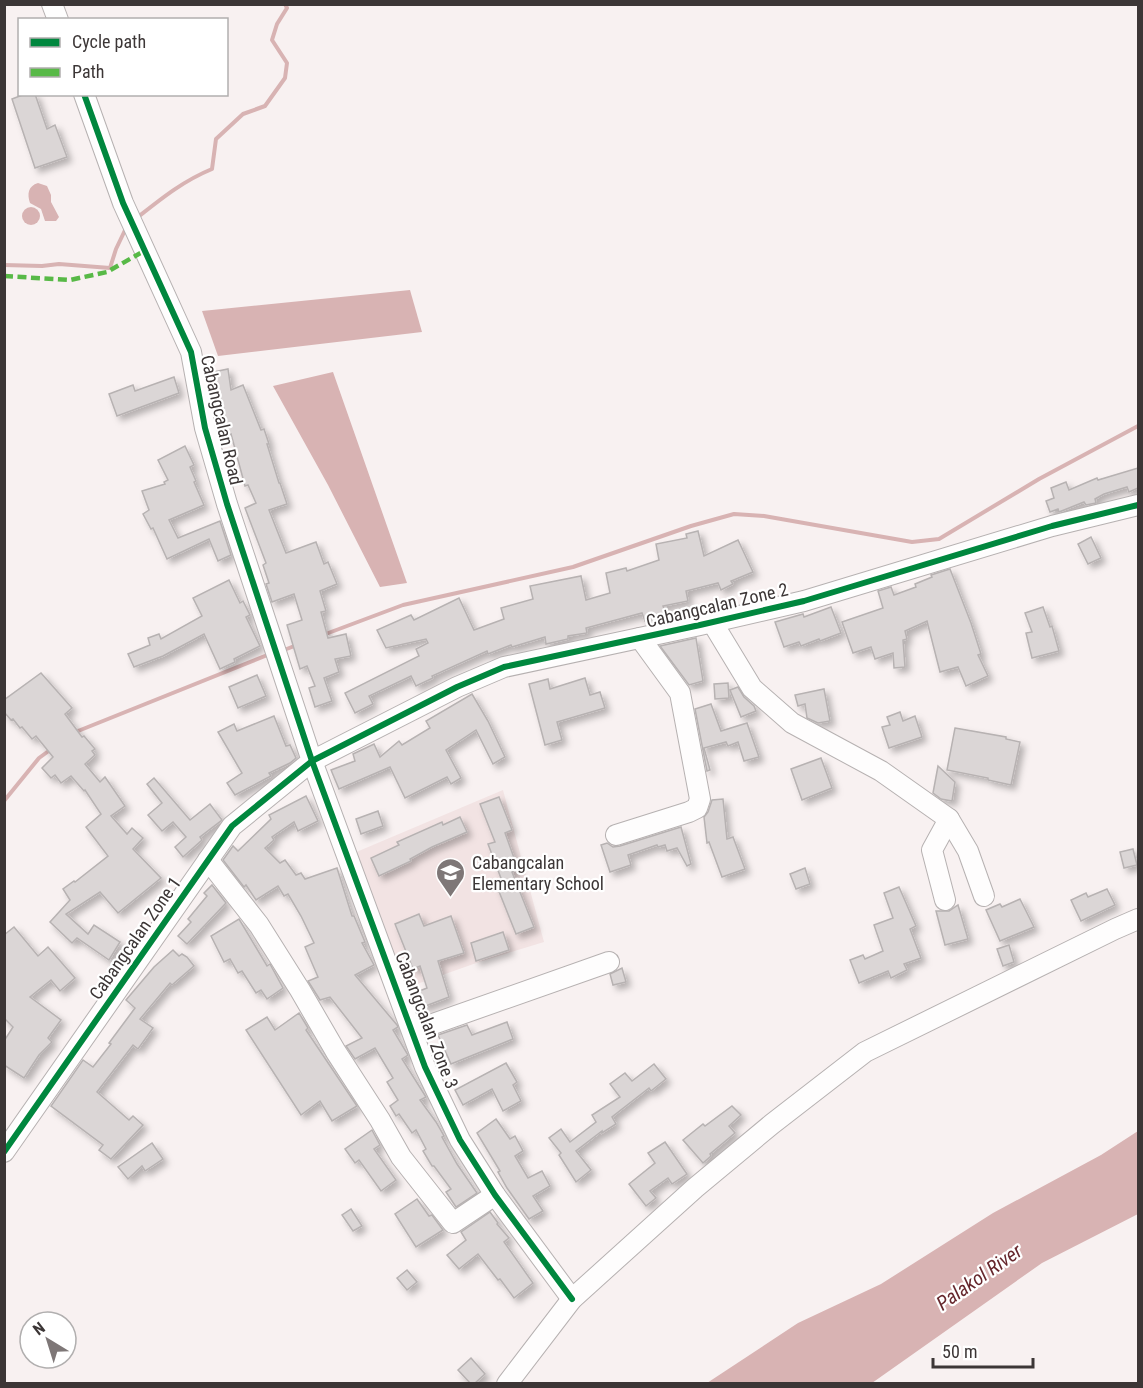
<svg xmlns="http://www.w3.org/2000/svg" width="1143" height="1388" font-family="'Roboto Condensed',sans-serif">
<defs>
<filter id="shadow"><feDropShadow dx="4.5" dy="4.5" stdDeviation="3" flood-color="#0004"/></filter>
</defs>
<rect width="100%" height="100%" fill="#f8f1f1"/>
<!-- built -->
<path fill="#f2e3e3" d="M503,790L544,942L479,962L403,989L354,853Z"/>
<!-- water -->
<g fill="#d8b3b3">
<path d="M38,183L47,186L51,195V202L59,217L56,221H45L41,209L30,203C27,194 28,186 38,183Z"/>
<circle cx="31" cy="216" r="9"/>
<path d="M410,290L422,332L218,356L202,311Z"/>
<path d="M333,372L407,583L380,587L328,485L273,386Z"/>
<path d="M1138,1131V1214L1042,1263L872,1383H707L798,1323L881,1284L993,1213L1101,1155Z"/>
</g>
<g fill="none" stroke-linecap="round" stroke-linejoin="round">
<!-- stream -->
<g stroke="#d8b3b3" stroke-width="4">
<path d="M138,217C162,198 183,181 212,169L216,139L243,114L265,106L285,78L287,63L272,40L277,24L287,8L285,4"/>
<path d="M4,265L42,266L59,264L110,268L116,249L127,226"/>
<path d="M323,635L403,605L573,567L691,526L734,514L764,516L912,542L939,539L1039,479L1138,426"/>
<path d="M284,650L297,645"/>
<path d="M73,733L270,654"/>
<path d="M4,801L39,758L50,750"/>
</g>
</g>
<!-- building -->
<g fill="#dbd6d6" stroke="#b7b2b2" stroke-width="1.5" filter="url(#shadow)">
<path d="M25,94H35L47,129L55,125L67,157L35,168L12,99Z"/>
<path d="M228,369L231,390L243,385L261,430L264,429L269,444H267L279,483H280L287,504L269,510L286,553L316,542L324,564L328,562L337,584L320,591L326,611L321,612L328,638L346,634L351,656L335,659L339,672L324,678L332,701L315,707L309,688L315,686L307,666L300,669L287,625L302,620L294,594L272,602L266,584L269,583L263,565L266,563L245,508L256,503L248,485L245,486L231,434L227,435L219,414L225,412L217,389L211,390L208,373Z"/>
<path d="M174,377L179,393L117,416L109,394L133,385L135,391Z"/>
<path d="M185,446L194,465L190,467L196,481L194,482L204,505L169,520L178,538L220,521L231,555L218,561L209,539L167,559L153,528L151,529L143,514L149,510L142,491L165,484L164,482L168,480L158,460Z"/>
<path d="M1138,468V488L1129,492L1127,487L1104,494L1095,499L1096,503L1086,505L1084,502L1059,512L1058,509L1050,512L1046,501L1054,498L1051,488L1066,482L1069,490L1097,478L1098,480Z"/>
<path d="M698,531L704,556L738,540L753,572L731,581L733,584L721,590L718,583L686,591L688,601L663,606L666,614L645,621L642,613L586,628L587,633L568,636V639L546,644L545,637L512,647L511,645L488,654L487,651L432,676L433,678L416,686L411,676L369,696L373,704L355,713L345,693L419,656L416,649L428,643L426,639L386,648L377,630L411,615L414,620L459,598L474,630L504,619L501,608L533,599L530,586L581,576L586,600L610,593L606,573L626,568L627,571L659,560L656,544L687,538L686,534Z"/>
<path d="M1091,537L1101,558L1088,564L1078,544Z"/>
<path d="M950,569L971,623L981,654L978,655L988,676L966,686L958,667L940,672L927,621L905,631L907,639L903,640L905,667L894,668L893,653L875,659L871,647L853,653L842,622L883,608L878,591L891,587L894,595L916,587L915,584L932,577L931,575Z"/>
<path d="M229,580L240,603L243,601L250,615L246,617L260,646L234,659L235,662L220,669L204,634L163,656L134,667L128,654L150,645L148,638L159,634L161,639L202,616L193,598Z"/>
<path d="M831,607L841,633L820,641L819,639L801,646L799,642L784,647L775,622L803,614L804,617Z"/>
<path d="M1043,607L1050,627L1052,626L1059,651L1032,658L1026,633L1032,632L1025,613Z"/>
<path d="M696,638L703,681L689,685L660,646Z"/>
<path d="M41,673L72,708L65,714L82,737L84,736L95,749L92,751L95,755L85,764L100,782L105,777L125,806L111,816L127,834L132,828L143,838L133,849L161,878L118,913L100,892L66,914L88,934L94,925L120,942L109,960L77,938L72,943L50,922L70,900L63,889L74,881L75,882L108,856L86,827L101,814L85,790L84,791L71,776L61,783L55,775L51,778L42,768L53,757L36,736L32,739L22,727L20,728L13,719L11,720L4,712V700Z"/>
<path d="M257,675L266,696L238,708L229,687Z"/>
<path d="M585,678L590,695L600,692L605,708L557,722L562,740L545,745L529,684L548,679L550,689Z"/>
<path d="M728,683L729,698L715,699L714,684Z"/>
<path d="M738,687L744,697L754,706L756,711L741,717L730,690Z"/>
<path d="M824,689L830,721L818,723L807,718L805,704L798,706L795,695Z"/>
<path d="M472,694L488,721L505,757L493,764L476,730L446,750L461,778L451,784L447,777L405,798L390,767L339,789L331,770L355,761L353,754L374,744L380,757L399,741L402,745L430,728L426,721Z"/>
<path d="M711,704L721,731L747,723L759,757L744,761L738,742L728,746L726,742L704,748L710,770L707,771L695,709Z"/>
<path d="M900,712L903,721L915,716L922,737L889,748L882,727L890,725L887,717Z"/>
<path d="M274,716L286,746L290,745L296,758L290,763L269,773L271,776L235,795L227,783L242,773L218,732L234,724L237,731Z"/>
<path d="M955,728L1006,737V739L1020,742L1011,785L988,780V778L947,770Z"/>
<path d="M821,758L832,788L802,800L791,769Z"/>
<path d="M938,766L955,782L952,801L941,799L933,793Z"/>
<path d="M154,778L190,820L210,804L222,820L200,837L202,840L183,857L175,847L186,837L173,822L162,831L148,815L162,803L147,784Z"/>
<path d="M306,796L318,821L298,831L294,822L272,837L274,840L265,848L280,863L285,860L296,875L301,873L305,879L337,868L352,916H354L365,942L362,943L374,965L355,975L397,1025L398,1027L393,1030L408,1055L402,1059L426,1097L420,1100L436,1122L444,1136L442,1137L457,1164L477,1193L456,1207L446,1192L451,1189L434,1166H432L423,1151L426,1149L416,1130L412,1133L399,1114L396,1116L390,1106L398,1100L387,1082L393,1078L375,1048L355,1059L346,1046L362,1038L330,997L320,1000L308,981L318,977L305,947L314,943L301,916L288,894L284,896L278,886L256,900L246,885L244,887L223,860L233,846L238,851L271,819L269,815Z"/>
<path d="M499,797L512,830L505,833L518,869L512,872L534,927L516,934L496,884L502,881L488,844L495,842L480,804Z"/>
<path d="M723,799L727,839L733,837L745,869L722,877L709,842L707,843L704,817L708,812L712,800Z"/>
<path d="M378,811L383,826L361,834L356,819Z"/>
<path d="M460,817L467,832L432,847L410,859L411,861L379,876L371,858L399,845L397,842L442,822L443,825Z"/>
<path d="M681,827L691,864L687,866L677,848L667,851L665,845L658,847L657,845L628,855L631,865L610,872L601,845L607,843L613,847L620,846Z"/>
<path d="M1133,849L1137,865L1124,868L1120,852Z"/>
<path d="M805,868L810,884L796,889L790,874Z"/>
<path d="M212,885L226,903L187,944L178,936L191,922L188,919L207,896L204,893Z"/>
<path d="M899,887L916,926L910,929L921,958L904,964L907,970L891,978L888,971L859,983L850,960L863,955L865,959L883,951L874,925L893,918L884,893Z"/>
<path d="M1107,889L1115,905L1081,921L1071,900L1086,893L1088,897Z"/>
<path d="M1020,899L1034,927L1000,941L986,910L1000,904L1002,907Z"/>
<path d="M958,905L968,939L945,945L936,911H949Z"/>
<path d="M419,914L424,926L451,916L464,953L438,961L449,997L423,1007L417,992L427,988L420,966L413,969L395,924Z"/>
<path d="M239,919L267,966L270,964L283,988L267,999L261,990L256,993L242,971L238,973L230,959L224,962L211,936Z"/>
<path d="M14,927L38,956L48,947L75,978L60,991L51,980L30,997L61,1020L48,1038L52,1042L39,1055L24,1078L4,1065V1041L13,1027L4,1018V935Z"/>
<path d="M503,932L509,950L476,961L471,943Z"/>
<path d="M1009,945L1014,962L1003,966L997,949Z"/>
<path d="M173,950L179,956L182,954L187,957L194,966L172,985L170,983L140,1019L153,1028L138,1049L133,1045L97,1092L129,1120L133,1116L143,1125L111,1159L99,1150L103,1145L51,1106L83,1060L93,1067L111,1044L109,1043L135,1008L126,1000L154,967Z"/>
<path d="M622,968L626,982L613,985L610,974Z"/>
<path d="M299,1013L308,1028L306,1030L357,1106L332,1121L320,1101L301,1115L246,1030L267,1017L275,1030Z"/>
<path d="M507,1022L513,1039L451,1064L438,1035L467,1025L472,1035Z"/>
<path d="M506,1063L517,1082L513,1085L521,1101L503,1111L492,1089L463,1105L455,1090Z"/>
<path d="M654,1064L666,1079L651,1091L649,1088L612,1117L616,1124L602,1133V1131L576,1151L591,1170L576,1182L559,1155L561,1153L549,1138L561,1129L570,1142L596,1122L592,1115L620,1097L610,1084L625,1073L632,1081Z"/>
<path d="M732,1106L741,1115L729,1126L735,1133L710,1154L711,1156L703,1163L683,1140L703,1124L705,1126Z"/>
<path d="M496,1119L510,1139L515,1136L523,1151L515,1156L528,1178L542,1171L550,1186L533,1196L543,1211L529,1219L507,1188L498,1172L500,1171L477,1133Z"/>
<path d="M372,1130L380,1145L374,1149L396,1180L381,1191L359,1160L355,1163L345,1149Z"/>
<path d="M665,1142L687,1174L672,1184L668,1178L650,1191L656,1198L646,1206L629,1184L655,1163L648,1153Z"/>
<path d="M152,1143L163,1159L145,1171L142,1166L128,1179L118,1167Z"/>
<path d="M417,1199L429,1216L432,1215L443,1230L416,1247L395,1214Z"/>
<path d="M351,1209L362,1226L353,1231L342,1215Z"/>
<path d="M490,1212L498,1223L497,1224L509,1238L504,1242L533,1283L514,1298L500,1279L498,1280L478,1254L459,1269L447,1255L466,1240L461,1232Z"/>
<path d="M407,1270L417,1282L407,1290L397,1278Z"/>
<path d="M471,1358L485,1374L475,1383H470L458,1370Z"/>
</g>
<g fill="none" stroke-linecap="round" stroke-linejoin="round">
<defs>
<g id="minor">
<path d="M52,4L58,20"/>
<path d="M84,94L123,203L191,352L205,428L227,504L312,761L425,1067L460,1140L495,1195L572,1299"/>
<path d="M712,622L752,688L792,723L881,771L949,819L932,850L945,900"/>
<path d="M949,819L968,851L984,896"/>
<path d="M616,835L689,812L697,808L700,799L680,693L640,638"/>
<path d="M208,860L259,925L300,990L336,1052L380,1120L401,1157L453,1223L495,1195"/>
<path d="M413,1031L609,962"/>
<path d="M4,1152L232,826L312,761L457,687L504,667L700,625L804,601L1052,526L1138,505"/>
<path d="M507,1384L572,1299L695,1188L772,1124L865,1052L1115,929L1138,919"/>
</g>
</defs>
<!-- minor casing -->
<use href="#minor" stroke="#b6b1b1" stroke-width="22"/>
<!-- minor -->
<use href="#minor" stroke="#fefdfd" stroke-width="20"/>
<!-- quiet -->
<path stroke="#58b947" stroke-width="4.5" stroke-dasharray="9 4.5" stroke-linecap="butt" d="M4,276L70,280L107,272L144,251"/>
<defs>
<g id="cycleway">
<path d="M84,94L123,203L191,352L205,428L227,504L312,761L425,1067L460,1140L495,1195L572,1299"/>
<path d="M4,1152L232,826L312,761L457,687L504,667L700,625L804,601L1052,526L1138,505"/>
</g>
</defs>
<!-- cycleway casing -->
<use href="#cycleway" stroke="#fff" stroke-width="10"/>
<!-- cycleway -->
<use href="#cycleway" stroke="#00873e" stroke-width="6"/>
</g>
<!-- icons -->
<defs>
<symbol id="school-pin" viewBox="-11 -11 22 30"><path d="M0 17L-7.5 6A9.5 9.5 0 1 1 7.5 6Z" fill="#7e7777" stroke="#fff"/><path d="M0-5L7-2L0 1L-7-2ZM-4 1L0 2.5L4 1V4Q0 6-4 4Z" fill="#fff"/></symbol>
</defs>
<g fill-rule="evenodd">
<use href="#school-pin" x="434" y="856" width="33" height="45"/>
</g>
<g text-anchor="middle" dominant-baseline="central" stroke-width="4.5" stroke-linejoin="round" paint-order="stroke">
<!-- street labels -->
<g font-size="18" fill="#3c3636" stroke="#fff">
<text transform="translate(222 420) rotate(77)">Cabangcalan Road</text>
<text transform="translate(717 605) rotate(-13)">Cabangcalan Zone 2</text>
<text transform="translate(135 938) rotate(-55)">Cabangcalan Zone 1</text>
<text transform="translate(427 1020) rotate(69)">Cabangcalan Zone 3</text>
</g>
<!-- poi labels -->
<g font-size="18" fill="#3c3636" stroke="#fff" text-anchor="start">
<text x="472" y="862">Cabangcalan<tspan x="472" dy="21">Elementary School</tspan></text>
</g>
<!-- water labels -->
<g font-size="20" font-style="italic" fill="#66272d" stroke="#fff">
<text transform="translate(979 1277) rotate(-35)">Palakol River</text>
</g>
</g>
<!-- border -->
<rect width="1143" height="1388" fill="none" stroke="#3c3636" stroke-width="12"/>
<!-- legend -->
<rect x="18" y="18" width="210" height="78" fill="#ffffff" stroke="#b1afaf" stroke-width="1.5"/>
<rect x="30" y="38" width="30" height="9" fill="#00873e" stroke="#b1afaf" stroke-width="1.5"/>
<text x="72" y="48" font-size="18" fill="#3c3636">Cycle path</text>
<rect x="30" y="68" width="30" height="9" fill="#58b947" stroke="#b1afaf" stroke-width="1.5"/>
<text x="72" y="78" font-size="18" fill="#3c3636">Path</text>
<!-- north arrow -->
<g transform="translate(48 1340) rotate(322)"><circle r="28" fill="#ffffff" stroke="#b1afaf" stroke-width="1.5"/>
<path d="M0-4.5L10 22L0 15L-10 22Z" fill="#7e7777"/>
<text y="-9" font-size="16" font-weight="bold" text-anchor="middle" fill="#3c3636">N</text>
</g>
<!-- scale -->
<path d="M933 1358v9h100v-9" fill="none" stroke="#3c3636" stroke-width="3"/>
<text x="942" y="1358" font-size="18" fill="#3c3636" stroke="#ffffff" stroke-width="4.5" paint-order="stroke">50 m</text>
</svg>
